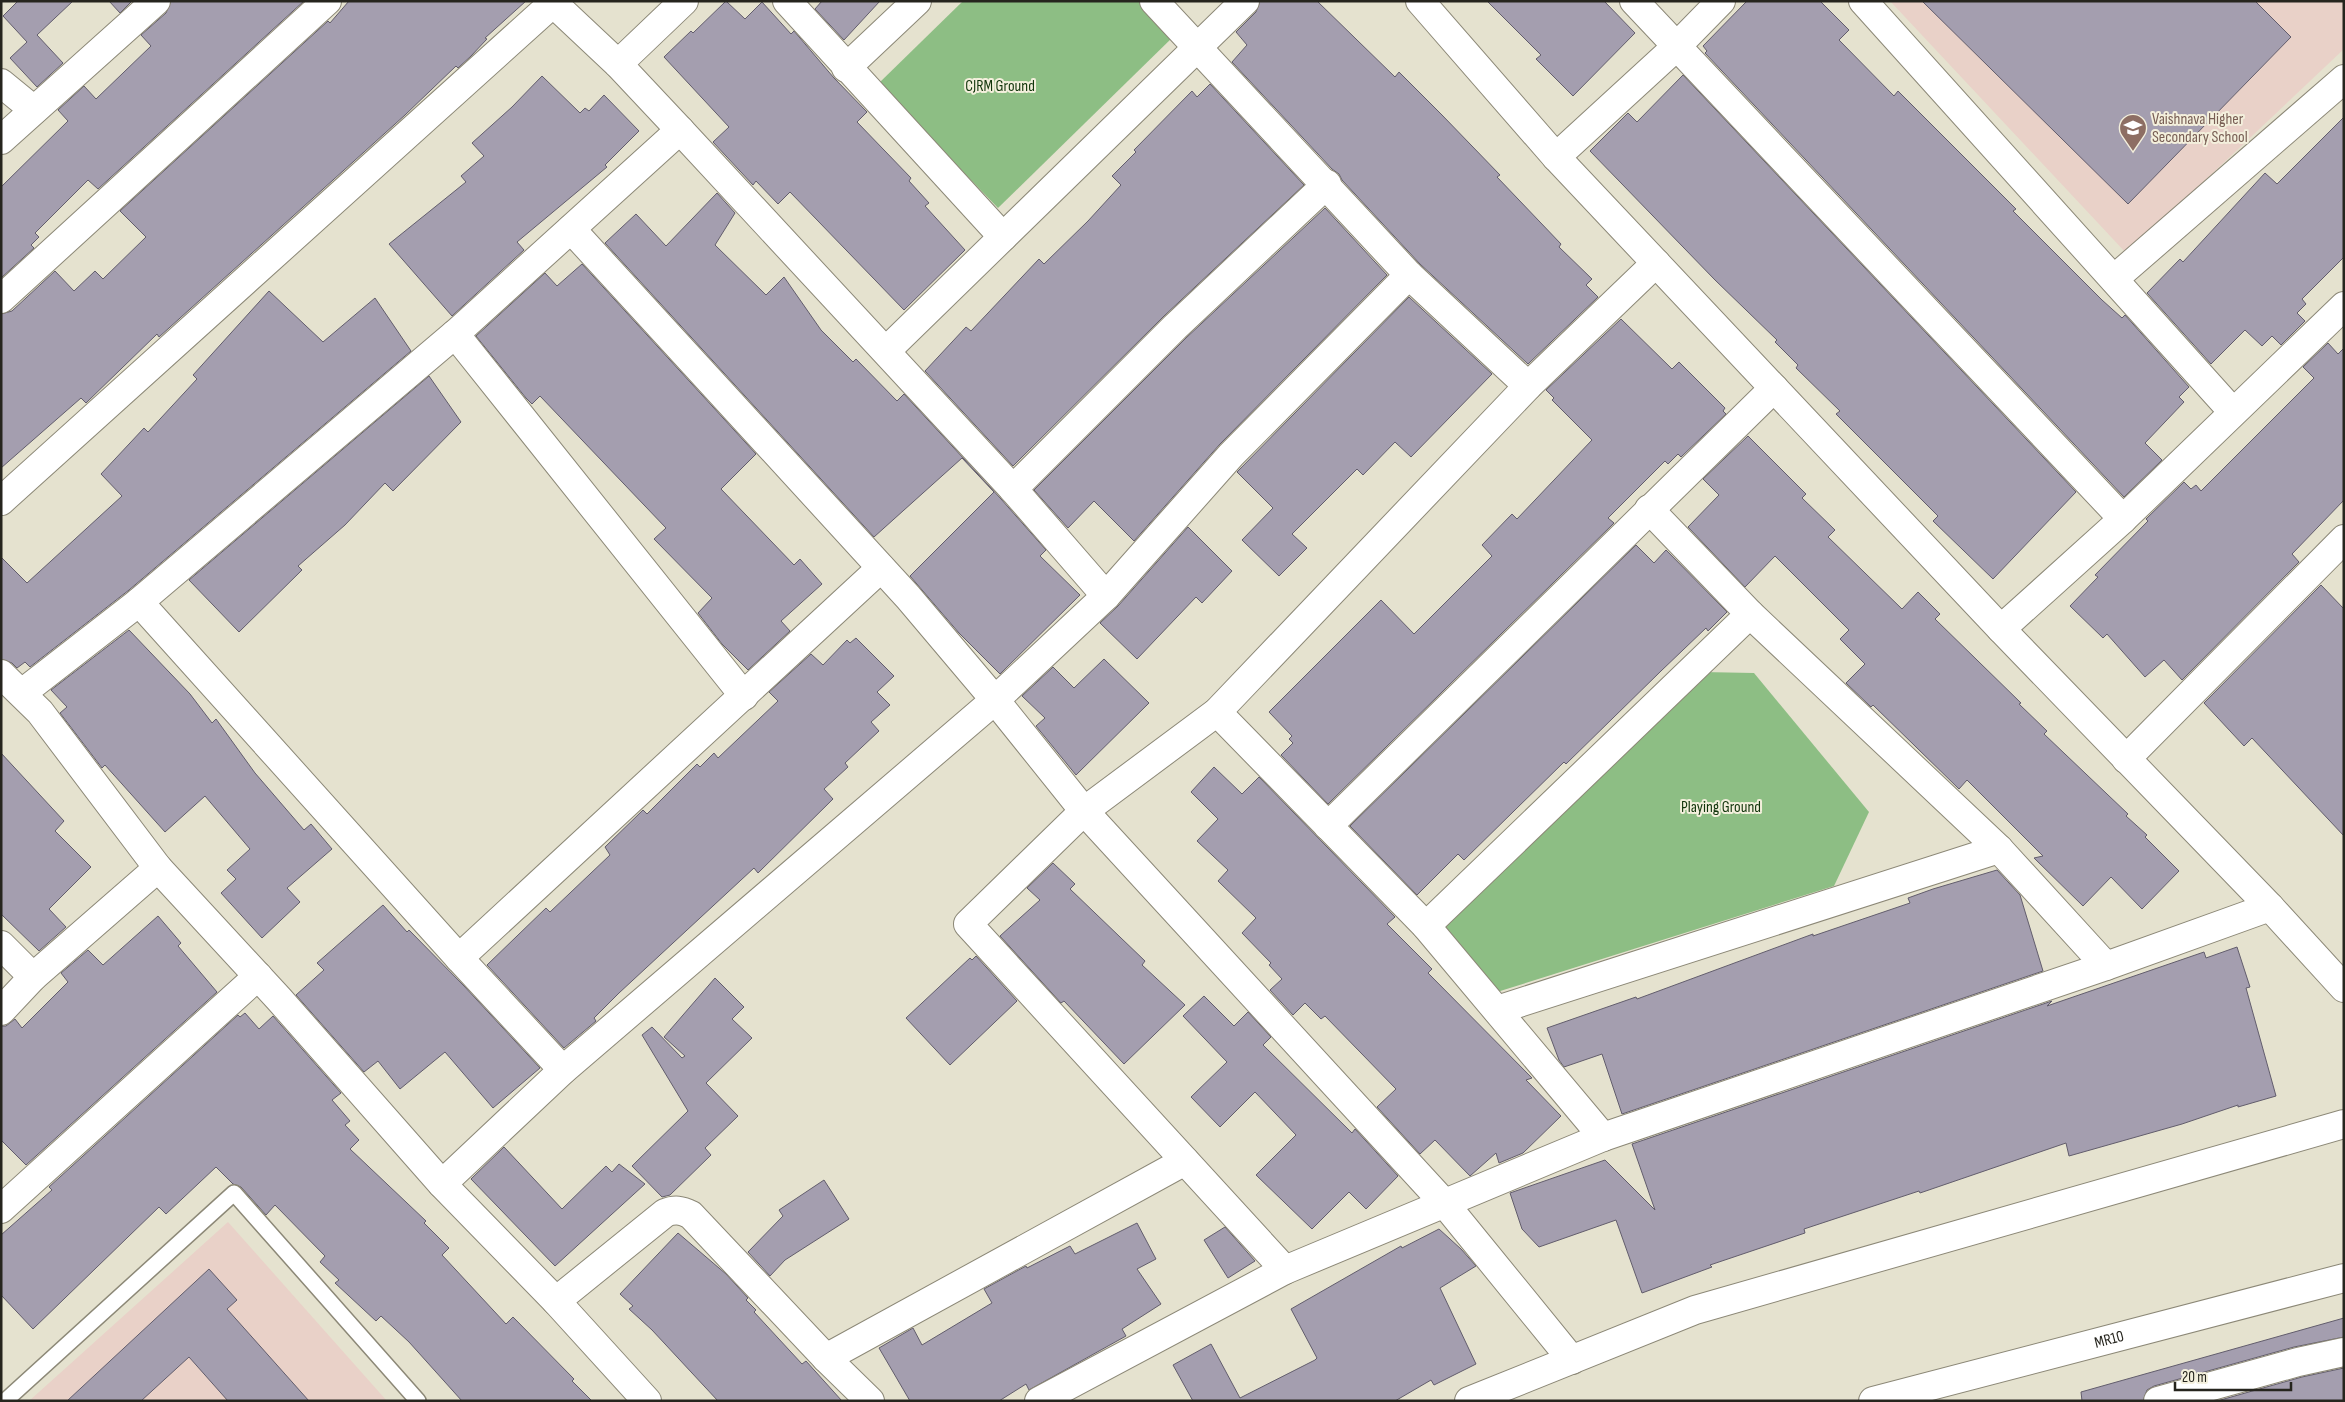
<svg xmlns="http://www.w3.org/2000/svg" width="2345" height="1402" font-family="'Sofia Sans Condensed',sans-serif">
<rect width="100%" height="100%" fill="#e5e2cf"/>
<!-- education -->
<g fill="#e9d1c8">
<path d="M1890,1H2344V49L2127,254Z"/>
<path d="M228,1222L387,1401H29Z"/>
</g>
<!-- green -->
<g fill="#8dbe84">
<path d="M963,1H1143L1175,35L998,208L878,84Z"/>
<path d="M1702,672L1754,673L1869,812L1834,886L1497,992L1444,927Z"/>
</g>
<!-- building -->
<g fill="#a49eaf" stroke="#625d6c">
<path d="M18,1H73L37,35L63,63L37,87L10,58L27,42L3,16Z"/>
<path d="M109,1H132L120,13Z"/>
<path d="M171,1H304L98,189L88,180L35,233L39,237L31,245L34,248L1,278V187L68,121L58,110L84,86L96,99L151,46L141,35L166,13Z"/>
<path d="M349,1H526L485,38L487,39L471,56L458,68L456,66L405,115L159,337L157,334L86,403L81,398L1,468V314L12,311L55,271L74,291L95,271L103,279L146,237L120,211L328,21L330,23Z"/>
<path d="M726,1L745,19L762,2L791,34L794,31L834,78L867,112L857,122L911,178L909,181L929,203L925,206L965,250L904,310L790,192L778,204L756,181L753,185L713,142L729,127L664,57L691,31L693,33Z"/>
<path d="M822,1H880L844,40L815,9Z"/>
<path d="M1260,1H1317L1395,77L1399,72L1442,115L1500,175L1497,177L1561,244L1559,247L1592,279L1586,285L1598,297L1528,364L1420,264L1342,180L1339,174L1332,169L1232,62L1247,45L1236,32L1256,12Z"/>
<path d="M1487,1H1604L1635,33L1573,96L1536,59L1541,55Z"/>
<path d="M1747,1H1820L1849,30L1839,40L1894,96L1898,91L2016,209L2013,211L2102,300L2122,318L2125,315L2189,387L2179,397L2184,402L2145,443L2162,460L2124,497L1705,53L1707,51L1703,46Z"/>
<path d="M1922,1H2255L2291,37L2128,204Z"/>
<path d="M1683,75L2076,492L1993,579L1933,521L1938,516L1836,414L1840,411L1796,368L1798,365L1775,342L1777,340L1715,280L1590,151L1628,113L1637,122Z"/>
<path d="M542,76L580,113L585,108L589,111L604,95L639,131L605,165L607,167L517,242L524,250L452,316L389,244L466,182L461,176L484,156L472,143L512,107Z"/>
<path d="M1210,84L1304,185L1164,316L1013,466L925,371L966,327L971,331L1039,259L1044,264L1088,221L1121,185L1112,176L1136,152L1134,150L1192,91L1197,97Z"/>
<path d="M2344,117V257L2302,299L2306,304L2297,313L2305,321L2281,345L2272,336L2262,346L2245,330L2211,364L2147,293L2180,259L2183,262L2265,173L2277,184Z"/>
<path d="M717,193L735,213L715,245L766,295L784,277L821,330L853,362L856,359L897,401L904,394L1001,499L1046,550L1040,556L1080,595L1000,674L959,633L910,576L994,492L962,458L874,537L605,243L636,214L666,246Z"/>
<path d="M1325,208L1387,275L1220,444L1134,541L1094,501L1068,528L1034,490L1186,338Z"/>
<path d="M582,264L756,454L721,489L794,565L800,559L822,584L781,621L790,631L748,670L722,644L698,613L712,598L654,539L666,528L540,396L532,404L526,398L476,336L545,273L557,286Z"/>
<path d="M269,291L323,342L375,298L411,351L129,590L30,667L25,662L17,668L12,663L1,659V557L27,583L122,496L101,474L144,428L148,432L197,379L193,375Z"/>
<path d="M1409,297L1492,374L1411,457L1395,442L1363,475L1357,469L1292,534L1307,548L1279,576L1242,540L1273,508L1237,472Z"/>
<path d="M1621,319L1672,369L1679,362L1725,408L1723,411L1726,414L1681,457L1678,454L1668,464L1665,461L1608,518L1614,523L1328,804L1281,755L1293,743L1289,739L1292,736L1269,712L1381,600L1414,634L1492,556L1482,545L1512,514L1517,519L1592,440L1552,400L1554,398L1546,390Z"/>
<path d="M2328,343L2338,354L2344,348V500L2292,554L2299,562L2182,680L2164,660L2145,677L2107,634L2103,638L2070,606L2098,577L2095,575L2148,521L2146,519L2184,482L2191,489L2196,485L2201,491L2314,378L2303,367Z"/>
<path d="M429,376L461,422L393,491L385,483L345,525L298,566L302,570L239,632L189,580Z"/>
<path d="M1748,436L1806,494L1802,498L1835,530L1828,537L1902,609L1918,592L1940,614L1935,619L2021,703L2019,704L2047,731L2044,734L2128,814L2126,816L2147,835L2145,837L2179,871L2142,909L2111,877L2083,906L2034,858L2043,856L1967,780L1959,789L1873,705L1871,707L1846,683L1865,664L1840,639L1849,630L1775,556L1745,587L1688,527L1719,495L1703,479Z"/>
<path d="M1188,527L1232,571L1202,603L1196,597L1137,659L1100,623L1118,606Z"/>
<path d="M1636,545L1654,563L1666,550L1727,612L1708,631L1706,628L1661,671L1566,764L1564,762L1464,860L1458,854L1417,895L1350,826Z"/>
<path d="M2321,585L2344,609V836L2252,738L2244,746L2204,703Z"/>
<path d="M129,630L190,694L212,723L216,719L255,773L304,830L311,824L332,849L287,888L300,902L262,938L221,893L236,879L227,870L250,849L205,796L165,832L105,765L102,768L60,713L67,707L51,690Z"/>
<path d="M856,638L894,676L877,692L890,705L871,722L879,731L845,763L848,767L824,789L833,799L758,873L754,868L619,993L594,1018L596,1021L564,1048L487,965L546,908L550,912L610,855L605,847L643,810L647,814L697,764L700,767L714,753L718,758L778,701L769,692L811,654L823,665L847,640L850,643Z"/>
<path d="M1104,659L1149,703L1076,775L1036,726L1045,718L1022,696L1053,667L1074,688Z"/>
<path d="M1,753L64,821L55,831L91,867L49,909L66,927L39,951L1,914Z"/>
<path d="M1214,767L1242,794L1259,777L1395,917L1387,924L1432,969L1428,973L1532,1078L1526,1080L1561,1116L1523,1153L1499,1163L1496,1153L1470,1176L1435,1140L1420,1154L1377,1107L1396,1089L1325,1016L1321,1019L1305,1003L1293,1015L1270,990L1282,979L1269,965L1271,963L1242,933L1256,918L1218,881L1228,870L1197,841L1218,819L1191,792Z"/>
<path d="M1053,863L1075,884L1070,889L1145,961L1142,965L1185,1005L1124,1064L1064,1001L1061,1003L1000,936L1040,900L1027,888Z"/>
<path d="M1997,870L2020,895L2043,971L1622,1114L1602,1054L1564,1067L1559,1060L1547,1028L1636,997L1637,999L1813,934V936L1910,903L1908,898L1933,889Z"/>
<path d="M383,905L407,932L409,930L464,986L540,1068L493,1108L445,1052L400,1089L378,1061L364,1072L296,995L324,970L317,963Z"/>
<path d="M158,916L181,943L178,946L217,992L26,1165L1,1140V1026H6L15,1019L22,1028L68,982L61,973L88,950L103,965Z"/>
<path d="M2237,947L2250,987L2246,988L2276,1096L2238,1107V1105L2182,1124L2069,1156L2066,1143L1920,1193L1919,1191L1804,1229L1805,1233L1710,1265L1712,1267L1642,1293L1616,1220L1539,1247L1522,1229L1510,1193L1605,1160L1655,1210L1632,1144L2052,1001L2047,1006L2204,952L2206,958Z"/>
<path d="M976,956L1017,1001L950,1065L906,1018L970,958L972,960Z"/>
<path d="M715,978L744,1007L732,1019L752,1038L706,1083L738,1116L705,1148L711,1155L670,1195L662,1197L632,1166L688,1111L642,1035L652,1027L682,1058L685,1056L664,1037Z"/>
<path d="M1204,996L1234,1026L1248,1012L1271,1037L1263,1045L1352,1133L1355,1129L1398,1176L1366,1209L1349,1192L1312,1229L1256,1175L1296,1135L1255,1092L1220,1127L1191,1097L1227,1062L1183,1016Z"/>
<path d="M245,1013L259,1029L273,1016L341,1093L332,1100L350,1121L345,1125L359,1140L350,1149L426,1221L424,1223L449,1248L442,1255L506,1324L513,1317L574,1379L572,1381L592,1401H462L409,1342L381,1316L376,1321L335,1283L339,1280L320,1262L325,1256L275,1205L266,1215L241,1187L233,1184L216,1167L166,1214L159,1207L33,1329L1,1295V1235L52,1190L49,1187L238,1015L240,1017Z"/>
<path d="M504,1147L562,1209L606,1166L612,1172L619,1164L645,1184L555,1266L471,1179Z"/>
<path d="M824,1180L849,1219L785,1260L770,1276L748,1252L783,1216L779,1210Z"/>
<path d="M1137,1223L1156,1259L1137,1269L1161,1304L1122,1329L1126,1336L1029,1390L1026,1384L999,1401H910L879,1348L913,1328L922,1345L992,1303L984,1289L1026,1266L1027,1268L1070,1246L1075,1254Z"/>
<path d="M1225,1227L1255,1261L1228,1278L1204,1240Z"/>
<path d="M1439,1229L1461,1249L1476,1266L1440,1288L1476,1364L1434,1385L1431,1380L1395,1401H1193L1173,1365L1211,1344L1240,1398L1315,1360L1317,1358L1291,1309L1401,1246L1402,1248Z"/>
<path d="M678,1233L726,1274L748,1298L746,1300L756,1310L754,1312L802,1364L806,1361L842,1401H718L652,1330L629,1309L633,1306L620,1294Z"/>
<path d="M209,1269L237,1300L227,1309L309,1401H228L189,1357L141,1401H67Z"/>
<path d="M2344,1318V1337L2294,1347L2154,1386L2147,1390L2143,1401H2082L2081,1392Z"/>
<path d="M2344,1368V1401H2217L2302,1377Z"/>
</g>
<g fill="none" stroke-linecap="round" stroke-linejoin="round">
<defs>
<path id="service" d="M5,1401L234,1193L418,1401"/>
<g id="minor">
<path d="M551,1L618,64L680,130L1013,489L1106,596"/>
<path d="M787,1L1003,237"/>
<path d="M1154,1L1409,275L1528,386"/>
<path d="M1634,1L2123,519"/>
<path d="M1863,1L2233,412"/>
<path d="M618,64L684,1"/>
<path d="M846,68L917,1"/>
<path d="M1,83L34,110"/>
<path d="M1556,157L1676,47L1721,1"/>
<path d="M571,229L908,597L995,700L1084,811L1445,1204L1572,1360"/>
<path d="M2114,279L2344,79"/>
<path d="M1,299L327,1"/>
<path d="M455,334L744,696"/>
<path d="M886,351L1245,1"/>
<path d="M1013,489L1175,327L1327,184"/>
<path d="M1,501L553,3"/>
<path d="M1649,509L1750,614L1999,849L2106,966"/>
<path d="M139,602L459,958L563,1070"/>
<path d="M2001,629L2123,519L2344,306"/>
<path d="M22,693L139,602L455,334L680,130"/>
<path d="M1217,712L1426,926L1603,1137"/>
<path d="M2126,759L2344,539"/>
<path d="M1328,826L1774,388"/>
<path d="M1426,926L1750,614"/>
<path d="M1,945L33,977"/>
<path d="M459,958L881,568"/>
<path d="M1497,1010L1999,849"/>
<path d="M1,1011L33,977L158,868"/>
<path d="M442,1184L563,1070L995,700L1106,596L1231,455L1409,275"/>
<path d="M1,1209L258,976"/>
<path d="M1285,1270L968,924L1084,811L1217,712L1528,386L1656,263"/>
<path d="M556,1301L665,1213C675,1209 681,1210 691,1215L826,1358L870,1401"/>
<path d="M826,1358L1185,1161"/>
<path d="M1039,1401L1285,1270L1603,1137L2106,966L2270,907"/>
<path d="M1469,1401L1695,1310L2344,1124"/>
</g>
<g id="tertiary">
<path d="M1420,1L1556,157L2001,629L2270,907L2344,988"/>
<path d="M1,140L156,1"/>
<path d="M1,674L40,712L158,868L279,999L442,1184L556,1301L647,1401"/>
</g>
<g id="primary">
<path id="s1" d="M1873,1401L2344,1278"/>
<path d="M2158,1401L2298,1362L2344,1352"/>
</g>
</defs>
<!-- service casing -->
<use href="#service" stroke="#8c8877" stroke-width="18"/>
<!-- minor casing -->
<use href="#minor" stroke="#8c8877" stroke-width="30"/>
<!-- tertiary casing -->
<use href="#tertiary" stroke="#8c8877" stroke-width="30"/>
<!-- primary casing -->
<use href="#primary" stroke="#8c8877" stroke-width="30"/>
<!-- service -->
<use href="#service" stroke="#fff" stroke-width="15"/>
<!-- minor -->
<use href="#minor" stroke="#fff" stroke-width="28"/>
<!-- tertiary -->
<use href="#tertiary" stroke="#fff" stroke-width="28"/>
<!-- primary -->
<use href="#primary" stroke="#fff" stroke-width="28"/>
</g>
<!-- icons -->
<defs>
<symbol id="school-pin" viewBox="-11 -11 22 30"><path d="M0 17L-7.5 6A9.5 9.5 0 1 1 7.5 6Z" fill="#8d6e63" stroke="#f3efdc"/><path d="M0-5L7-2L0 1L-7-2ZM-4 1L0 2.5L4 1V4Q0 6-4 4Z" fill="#fff"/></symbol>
</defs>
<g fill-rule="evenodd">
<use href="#school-pin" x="2117" y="112" width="32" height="43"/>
</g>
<g text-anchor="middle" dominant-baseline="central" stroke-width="4" stroke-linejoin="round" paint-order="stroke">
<!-- park labels -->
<g font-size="16" fill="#11350b" stroke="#f3efdc">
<text x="1000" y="86">CJRM Ground</text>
<text x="1721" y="807">Playing Ground</text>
</g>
<!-- education labels -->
<g font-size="16" fill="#785e54" stroke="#f3efdc" text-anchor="start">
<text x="2152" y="119">Vaishnava Higher<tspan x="2152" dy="18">Secondary School</tspan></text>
</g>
<!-- street labels -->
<g font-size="16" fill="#26251e" stroke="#f3efdc">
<text stroke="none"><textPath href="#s1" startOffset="244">MR10</textPath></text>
</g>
</g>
<!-- border -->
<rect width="2345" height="1402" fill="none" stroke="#26251e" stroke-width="5"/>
<!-- scale -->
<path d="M2175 1382v8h116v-8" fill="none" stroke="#26251e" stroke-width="2.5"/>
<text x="2182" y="1382" font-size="15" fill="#26251e" stroke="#f3efdc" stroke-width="4" paint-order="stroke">20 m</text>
</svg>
